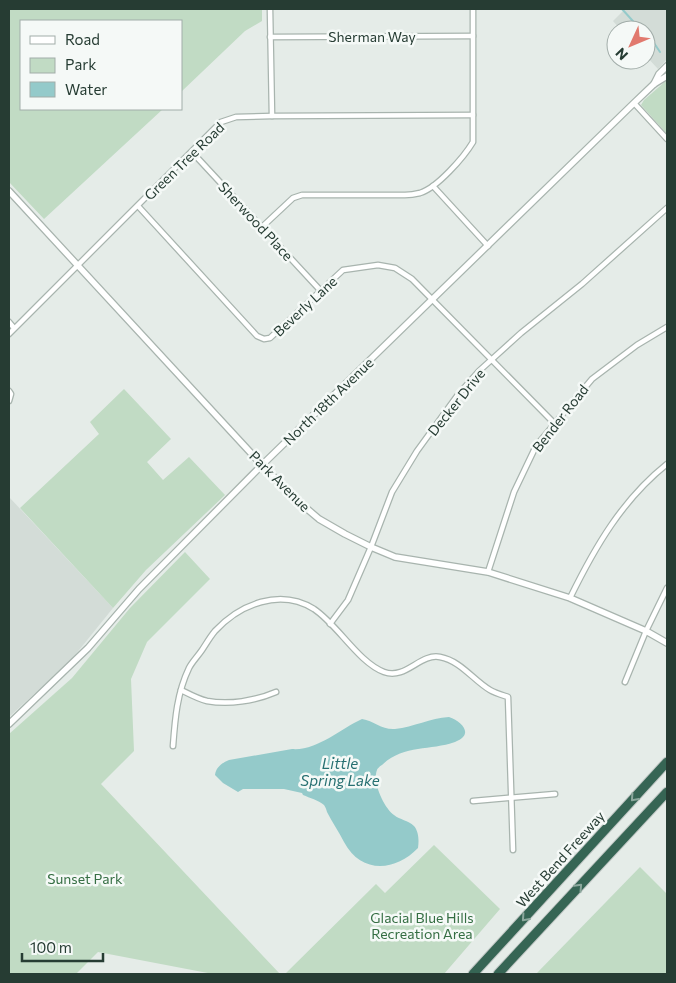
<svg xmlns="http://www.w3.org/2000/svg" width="676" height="983" font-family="Commissioner,sans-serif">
<rect width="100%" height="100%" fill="#e5ece8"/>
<!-- built -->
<g fill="#d3dcd7">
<path d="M625,9H667V59L658,69L646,56V30H621L613,21Z"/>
<path d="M9,497L113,608L71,660L9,717Z"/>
</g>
<!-- green -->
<g fill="#c1dbc4">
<path d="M9,9H262V21L245,31L181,92V21H21V109H163L44,219L9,182Z"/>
<path d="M667,80V134L641,105L644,100Z"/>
<path d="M124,389L171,439L147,462L163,480L189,457L225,495L146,570L113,608L20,508L99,434L90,422Z"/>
<path d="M185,552L210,579L147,642L131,679L134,751L101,784L280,974H213L98,952L76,974H9V734L72,678L130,608Z"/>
<path d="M434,845L500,909L444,974H285L376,884L385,893Z"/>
<path d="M640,867L667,894V974H536Z"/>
</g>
<!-- water -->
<path fill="#94caca" d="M449,717C463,722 474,735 455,742C430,751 404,744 382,765C381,765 377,769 377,770C372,782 384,808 394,815C400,820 408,820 414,826C419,832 419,841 418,848C395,872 361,874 344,842C339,832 332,822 327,812C326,809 326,808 324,805C318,800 310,798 303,795L302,793L284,789H243L238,792L223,783L215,775C216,767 222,763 229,760L292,749C317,751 340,729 362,719C374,721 382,730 395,729C414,727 430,718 449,717Z"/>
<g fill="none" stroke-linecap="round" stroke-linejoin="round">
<!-- stream -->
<g stroke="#94caca" stroke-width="2">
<path d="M622,9L641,30"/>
<path d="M646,35L650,37L660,52"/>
</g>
<defs>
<g id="minor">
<path d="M270,9L272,116"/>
<path d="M270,37L473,36"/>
<path d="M634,103L667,139"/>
<path d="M192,152L320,290"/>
<path d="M433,186L488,246"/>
<path d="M138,206L257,336L264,339L270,338L343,270L378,265L395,268L412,279L554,423"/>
<path d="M262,227L293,198L302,195H405C410,195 416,194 420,193C437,188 464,157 473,142V9"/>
<path d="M9,322L14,328"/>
<path d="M9,334L221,122L236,117L272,116L473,115"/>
<path d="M9,391L11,394L9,401"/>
<path d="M488,572L514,492L536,446L592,379L637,345L667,327"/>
<path d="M570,598C595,547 622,500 667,464"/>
<path d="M330,624L348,600L371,547L392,492L417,451L457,396L479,371L521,333L582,284L667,208"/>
<path d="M625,682L646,631L667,588"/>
<path d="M181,690C189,694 198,699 207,701C229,705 255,701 276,692"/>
<path d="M173,746C175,719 177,693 189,668C192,662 198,656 202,650C206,644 210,637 215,631C240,604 280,588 314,609C338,625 358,662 384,672C406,680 420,653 440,657C461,661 473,680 490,690C495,693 502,695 508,697L513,850"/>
<path d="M473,801L555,794"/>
</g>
<g id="tertiary">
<path d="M654,84L659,74L667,66"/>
<path d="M9,191L262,465L299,502L319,519L345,534L371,547L395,557L488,572L570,598L646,631L667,643"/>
<path d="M9,724L88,648L139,589L262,465L634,103L654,84L667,76"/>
</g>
<g id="motorway">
<path d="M473,974L667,762"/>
<path d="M498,974L667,792"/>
</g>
</defs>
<!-- minor casing -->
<use href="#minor" stroke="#a8b4ae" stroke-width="7"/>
<!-- tertiary casing -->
<use href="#tertiary" stroke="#a8b4ae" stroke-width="8"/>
<!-- motorway casing -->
<use href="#motorway" stroke="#c2c8c6" stroke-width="11"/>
<!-- minor -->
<use href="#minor" stroke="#fff" stroke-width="4.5"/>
<!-- tertiary -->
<use href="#tertiary" stroke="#fff" stroke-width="5.5"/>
<!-- motorway -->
<use href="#motorway" stroke="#366554" stroke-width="9"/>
</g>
<!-- one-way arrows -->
<defs><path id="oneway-chevron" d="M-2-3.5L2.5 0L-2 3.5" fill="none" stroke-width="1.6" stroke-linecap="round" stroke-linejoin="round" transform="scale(1.25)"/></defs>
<g stroke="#8ca89d">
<use href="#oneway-chevron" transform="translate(634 798) rotate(132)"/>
<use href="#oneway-chevron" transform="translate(579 887) rotate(-47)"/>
<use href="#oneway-chevron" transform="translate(525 918) rotate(132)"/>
</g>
<g text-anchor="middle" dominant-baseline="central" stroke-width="5" stroke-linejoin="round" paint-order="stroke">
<!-- street labels -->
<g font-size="14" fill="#263c33" stroke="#f5f9f7">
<text x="372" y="36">Sherman Way</text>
<text transform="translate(184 161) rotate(-44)">Green Tree Road</text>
<text transform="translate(256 221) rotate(47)">Sherwood Place</text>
<text transform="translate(305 306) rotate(-43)">Beverly Lane</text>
<text transform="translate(328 401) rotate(-44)">North 18th Avenue</text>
<text transform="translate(456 402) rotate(-51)">Decker Drive</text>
<text transform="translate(560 418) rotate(-52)">Bender Road</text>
<text transform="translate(280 481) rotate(45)">Park Avenue</text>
<text transform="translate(560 859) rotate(-48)">West Bend Freeway</text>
</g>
<!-- park labels -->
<g font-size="14" fill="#356e43" stroke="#f5f9f7">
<text x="85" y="878">Sunset Park</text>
<text x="422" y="917">Glacial Blue Hills<tspan x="422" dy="16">Recreation Area</tspan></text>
</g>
<!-- water labels -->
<g font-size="15" font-style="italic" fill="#277071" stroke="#f5f9f7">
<text x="340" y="763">Little<tspan x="340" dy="17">Spring Lake</tspan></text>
</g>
</g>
<!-- border -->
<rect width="676" height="983" fill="none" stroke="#263c33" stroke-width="20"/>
<!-- legend -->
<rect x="20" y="20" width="162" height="90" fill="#f5f9f7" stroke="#a2ada9"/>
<rect x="30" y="36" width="25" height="8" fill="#ffffff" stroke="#a2ada9"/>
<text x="65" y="45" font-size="15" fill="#263c33">Road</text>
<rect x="30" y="58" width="25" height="15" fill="#c1dbc4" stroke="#a2ada9"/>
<text x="65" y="70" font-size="15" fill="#263c33">Park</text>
<rect x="30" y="82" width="25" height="15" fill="#94caca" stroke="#a2ada9"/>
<text x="65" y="95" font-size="15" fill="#263c33">Water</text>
<!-- north arrow -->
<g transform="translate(631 45) rotate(226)"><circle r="24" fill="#f5f9f7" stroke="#a2ada9"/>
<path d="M0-4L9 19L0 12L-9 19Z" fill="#e1796e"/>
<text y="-8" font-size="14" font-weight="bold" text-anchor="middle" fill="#263c33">N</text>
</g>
<!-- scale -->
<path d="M22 953v8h81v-8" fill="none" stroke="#263c33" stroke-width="2.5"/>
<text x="30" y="953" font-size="15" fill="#263c33" stroke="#f5f9f7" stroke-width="4" paint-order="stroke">100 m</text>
</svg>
